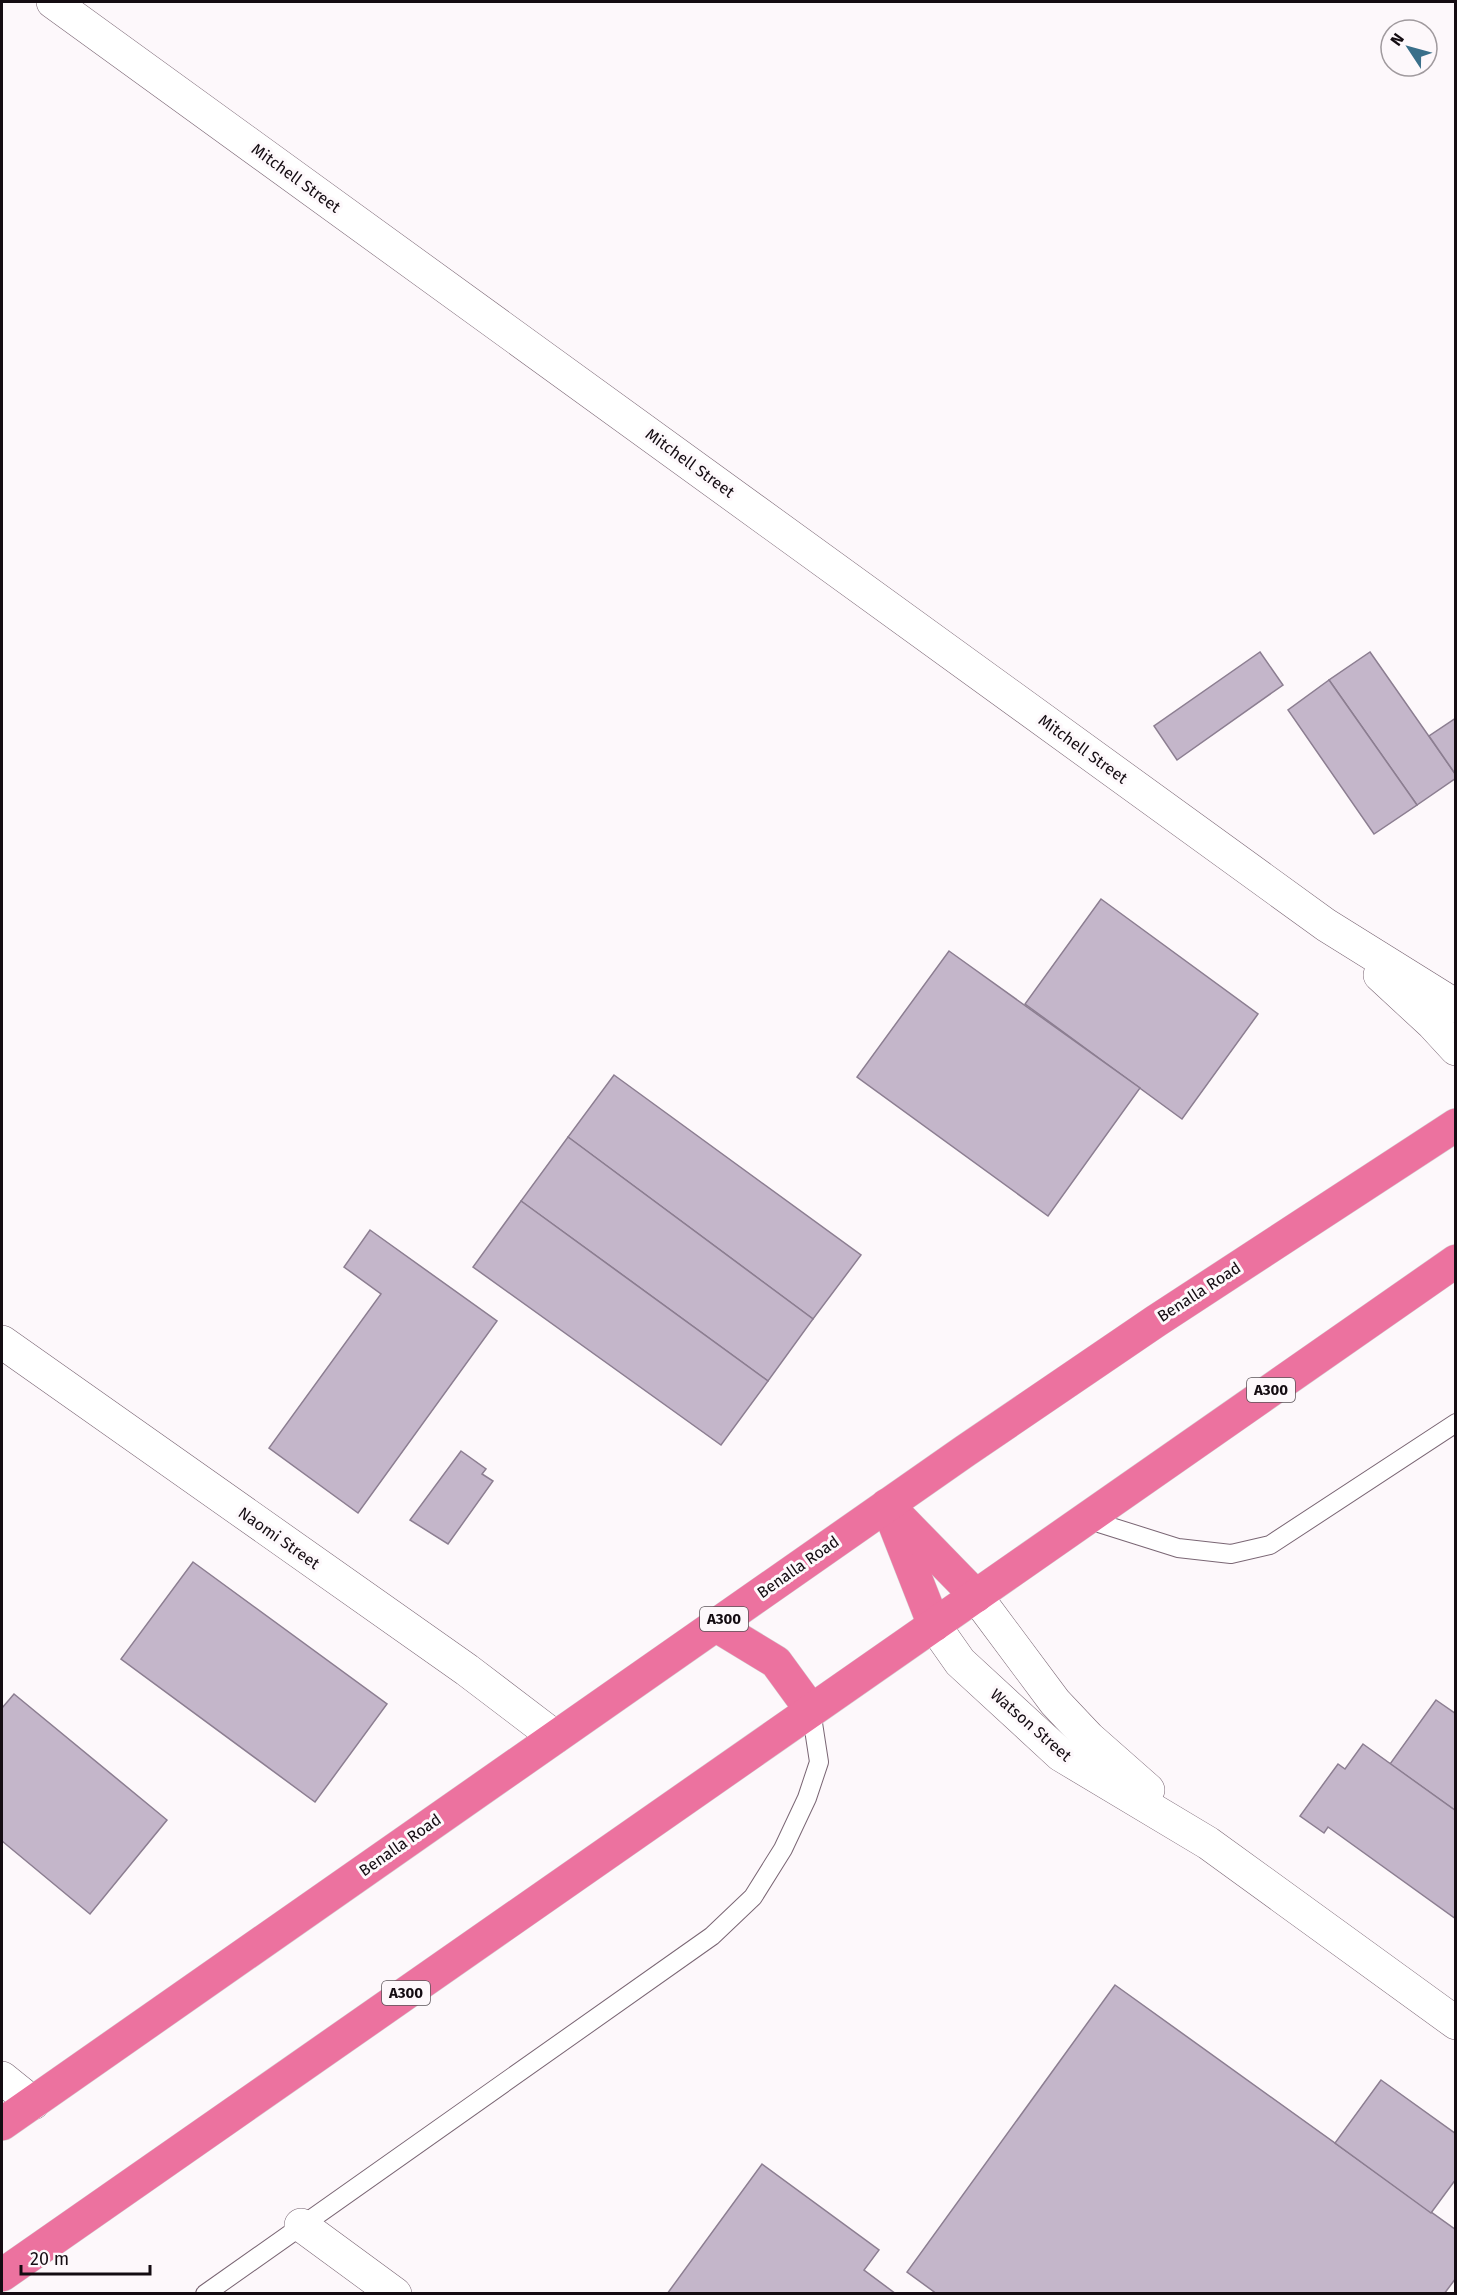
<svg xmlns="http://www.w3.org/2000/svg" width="1457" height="2295" font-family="'Fira Sans',sans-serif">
<rect width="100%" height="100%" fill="#fdf8fb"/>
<!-- building -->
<g fill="#c4b6ca" stroke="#8c7e91" stroke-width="1.5">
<path d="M1260,652L1283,685L1177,760L1154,726Z"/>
<path d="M1370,652L1456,775V778L1417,805L1329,680Z"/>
<path d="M1329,680L1417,805L1374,834L1288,710Z"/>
<path d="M1456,718V775L1429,736Z"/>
<path d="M1101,899L1258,1014L1182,1119L1025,1004Z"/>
<path d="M949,951L1140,1088L1048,1216L857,1077Z"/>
<path d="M614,1075L861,1255L813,1319L568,1137Z"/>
<path d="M568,1137L813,1319L768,1381L521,1201Z"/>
<path d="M521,1201L768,1381L721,1445L473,1267Z"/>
<path d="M370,1230L497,1321L358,1513L269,1448L381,1294L344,1267Z"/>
<path d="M461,1451L486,1469L482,1474L493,1481L448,1544L410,1520Z"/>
<path d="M193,1562L387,1704L315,1802L121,1659Z"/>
<path d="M14,1694L167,1820L90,1914L2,1841V1708Z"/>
<path d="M1436,1700L1456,1714V1811L1390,1764Z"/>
<path d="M1363,1744L1456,1811V1919L1328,1827L1324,1833L1300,1816L1338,1764L1345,1769Z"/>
<path d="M1115,1985L1456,2230V2278L1444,2294H937L907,2272Z"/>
<path d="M1381,2080L1456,2134V2179L1431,2213L1335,2143Z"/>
<path d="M762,2164L879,2250L864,2270L896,2294H667Z"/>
</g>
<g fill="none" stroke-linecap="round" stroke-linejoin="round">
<defs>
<g id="lane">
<path d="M1086,1519L1178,1548L1231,1554L1270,1545L1456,1423"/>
<path d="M205,2294L712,1936L753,1897L783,1849L807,1798L819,1762L811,1710"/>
</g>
<g id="street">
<path d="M53,2L1326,925L1456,1006"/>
<path d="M1380,975L1433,1024L1456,1049"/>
<path d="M2,1342L467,1670L555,1737"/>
<path d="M976,1596L1055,1702L1089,1738L1148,1790"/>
<path d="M934,1625L960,1662L1061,1755L1208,1843L1456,2023"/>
<path d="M2,2078L33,2103"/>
<path d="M301,2225L395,2294"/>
</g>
<g id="highway">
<path d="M887,1505L934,1625"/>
<path d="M897,1515L976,1596"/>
<path d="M715,1625L776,1662L811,1710"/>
<path d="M2,2124L965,1451L1156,1321L1456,1125"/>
<path d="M2,2275L1456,1261"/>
</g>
</defs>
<!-- lane casing -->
<use href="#lane" stroke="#7a6674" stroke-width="20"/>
<!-- street casing -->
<use href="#street" stroke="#7a6674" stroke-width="34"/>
<!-- highway casing -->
<use href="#highway" stroke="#d5d3d4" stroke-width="34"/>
<!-- lane -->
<use href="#lane" stroke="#fff" stroke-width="18"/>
<!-- street -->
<use href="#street" stroke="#fff" stroke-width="33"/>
<!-- highway -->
<use href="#highway" stroke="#ec729f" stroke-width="33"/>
</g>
<g text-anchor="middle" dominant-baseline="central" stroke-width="6" stroke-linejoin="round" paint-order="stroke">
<!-- shield labels -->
<g fill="#fdf8fb" stroke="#5a5358" stroke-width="1.5">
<rect x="1247" y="1378" width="48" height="24" rx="4.5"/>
<rect x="700" y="1607" width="48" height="24" rx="4.5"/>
<rect x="382" y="1981" width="48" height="24" rx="4.5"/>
</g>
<g font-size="15" font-weight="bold" fill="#140c12">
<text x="1271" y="1390">A300</text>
<text x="724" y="1619">A300</text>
<text x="406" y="1993">A300</text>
</g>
<!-- street labels -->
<g font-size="16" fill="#140c12" stroke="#fdf8fb">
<text transform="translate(296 178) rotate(36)">Mitchell Street</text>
<text transform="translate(690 463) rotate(36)">Mitchell Street</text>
<text transform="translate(1083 749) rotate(36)">Mitchell Street</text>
<text transform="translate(1199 1292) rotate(-33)">Benalla Road</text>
<text transform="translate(279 1538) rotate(35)">Naomi Street</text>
<text transform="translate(798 1567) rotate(-35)">Benalla Road</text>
<text transform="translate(1031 1725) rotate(41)">Watson Street</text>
<text transform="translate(400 1845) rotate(-35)">Benalla Road</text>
</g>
</g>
<!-- border -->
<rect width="1457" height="2295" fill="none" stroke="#140c12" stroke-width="6"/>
<!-- north arrow -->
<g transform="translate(1409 48) rotate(306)"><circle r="28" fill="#fdf8fb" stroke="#a09a9e" stroke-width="1.5"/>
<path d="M0-4.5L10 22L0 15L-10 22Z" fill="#396f8a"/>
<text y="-9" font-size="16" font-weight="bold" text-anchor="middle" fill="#140c12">N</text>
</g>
<!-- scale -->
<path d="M21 2265v9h129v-9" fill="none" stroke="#140c12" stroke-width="3"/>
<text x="30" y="2265" font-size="18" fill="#140c12" stroke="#fdf8fb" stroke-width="4.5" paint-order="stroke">20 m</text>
</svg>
